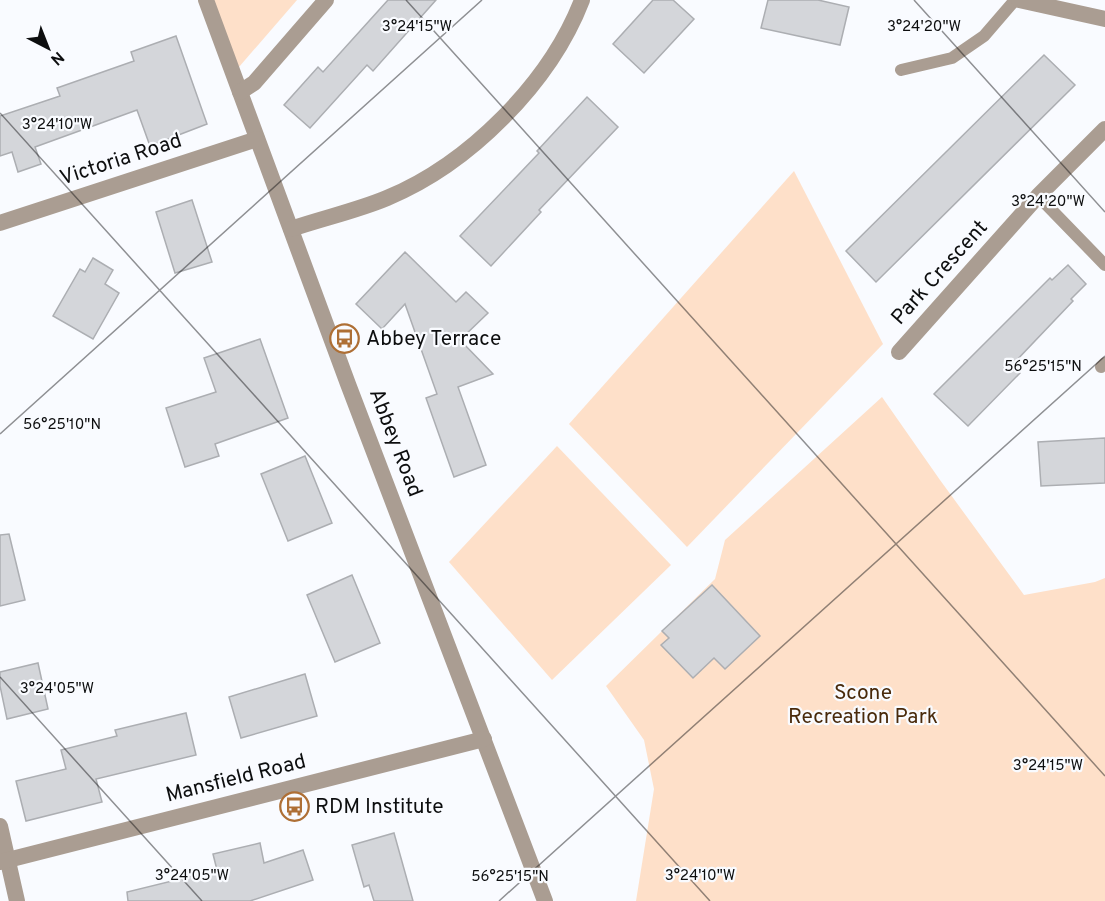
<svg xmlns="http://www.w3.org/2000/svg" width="1105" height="901" font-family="Overpass,sans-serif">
<rect width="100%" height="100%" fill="#f9fbff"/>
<!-- green -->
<g fill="#fee0c9">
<path d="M208,0H297L239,67Z"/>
<path d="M794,171L883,344L687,547L569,424Z"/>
<path d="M882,397L940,480L1024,595L1095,582L1105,578V901H636L654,789L644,740L606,686L715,579L725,540Z"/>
<path d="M557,446L671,565L552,680L449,562Z"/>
</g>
<!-- building -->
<g fill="#d4d6da" stroke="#acaeb2" stroke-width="1.5">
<path d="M388,0H436L373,71L367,65L310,128L284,105L318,67L323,72Z"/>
<path d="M653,0H673L694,19L644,73L613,44Z"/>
<path d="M768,0H818L849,7L840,45L761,28Z"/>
<path d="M176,36L207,124L150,146L137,110L35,147L41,164L18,172L12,152L0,156V116L60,96L57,88L134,61L131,52Z"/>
<path d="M1044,55L1075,85L876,282L846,251Z"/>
<path d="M587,97L618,127L539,210L541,212L491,266L460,236L539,153L537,151Z"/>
<path d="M192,200L212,262L175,273L156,212Z"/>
<path d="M405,252L456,302L466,292L488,313L460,340L493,374L458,387L486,465L454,477L426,398L437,394L405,304L382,329L356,304Z"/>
<path d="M93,258L113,270L105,284L119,293L93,339L53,316L80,269L85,272Z"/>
<path d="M1068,265L1086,284L1071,299L1073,301L1012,365L1020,373L968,426L934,394L1050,278L1052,280Z"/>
<path d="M260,339L288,418L215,444L219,456L185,467L166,408L216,392L204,358Z"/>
<path d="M1105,438V483L1041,486L1038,442Z"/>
<path d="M305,456L332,523L288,541L261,474Z"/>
<path d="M9,534L25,600L0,606V535Z"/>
<path d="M352,575L380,643L335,662L307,595Z"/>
<path d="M712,585L760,636L725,669L714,658L693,678L661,645L669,638L662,631Z"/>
<path d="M38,663L48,709L7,719L0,686V672Z"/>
<path d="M305,674L317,716L241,738L229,697Z"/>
<path d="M186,713L196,755L96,779L102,802L26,821L16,781L66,769L61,750L117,736L115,730Z"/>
<path d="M394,833L413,901H374L369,885L364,887L352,845Z"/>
<path d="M260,843L264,863L303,850L313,880L250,901H128L127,892L217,870L213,854Z"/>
</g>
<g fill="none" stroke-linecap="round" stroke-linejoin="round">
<!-- service -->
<g stroke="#aa9d92" stroke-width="12">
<path d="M901,70L952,58L984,36L1015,0"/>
<path d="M1038,196L1105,265"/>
<path d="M1101,367L1105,363"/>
</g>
<!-- minor -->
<g stroke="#aa9d92" stroke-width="16">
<path d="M206,0L348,384L545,901"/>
<path d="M1019,0L1105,19"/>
<path d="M240,92L254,83L326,0"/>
<path d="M0,223L257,139"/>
<path d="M291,229C323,218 356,211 387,198C469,164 550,83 582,0"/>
<path d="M899,352L1038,196L1105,129"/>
<path d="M0,826L17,901"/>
<path d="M0,862L484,739"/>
</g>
</g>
<!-- ticks -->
<path fill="none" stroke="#0d0e0f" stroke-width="1.5" stroke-opacity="0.45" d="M406,0L1105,776M914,0L1105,212M0,113L710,901M0,434L482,0M0,677L202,901M499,901L1105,356"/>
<!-- icons -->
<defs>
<symbol id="bus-ring" viewBox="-11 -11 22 22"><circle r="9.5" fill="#f9fbff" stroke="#ae6f35" stroke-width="1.5"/><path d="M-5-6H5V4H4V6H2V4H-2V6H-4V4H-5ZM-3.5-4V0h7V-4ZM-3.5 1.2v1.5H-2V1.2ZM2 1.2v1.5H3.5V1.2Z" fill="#ae6f35"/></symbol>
</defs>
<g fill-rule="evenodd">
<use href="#bus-ring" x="328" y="322" width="33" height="33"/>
<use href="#bus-ring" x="278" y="790" width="33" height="33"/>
</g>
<g text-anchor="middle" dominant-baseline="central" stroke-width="4.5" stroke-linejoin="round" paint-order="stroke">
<!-- street labels -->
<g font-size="21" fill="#0d0e0f" stroke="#f9fbff">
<text transform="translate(121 160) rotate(-18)">Victoria Road</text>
<text transform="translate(940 273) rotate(-48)">Park Crescent</text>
<text transform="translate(395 443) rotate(69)">Abbey Road</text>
<text transform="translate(236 779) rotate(-14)">Mansfield Road</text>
</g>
<!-- poi labels -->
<g font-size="21" fill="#0d0e0f" stroke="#f9fbff" text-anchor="start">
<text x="366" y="339">Abbey Terrace</text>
<text x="315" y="807">RDM Institute</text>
</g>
<!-- park labels -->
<g font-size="21" fill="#492a0b" stroke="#f9fbff">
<text x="863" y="693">Scone<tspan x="863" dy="24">Recreation Park</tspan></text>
</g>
</g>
<g font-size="15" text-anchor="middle" fill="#0d0e0f" stroke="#f9fbff" stroke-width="4.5" stroke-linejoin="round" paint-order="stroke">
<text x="417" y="31">3°24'15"W</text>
<text x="924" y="31">3°24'20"W</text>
<text x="57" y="129">3°24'10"W</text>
<text x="1048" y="206">3°24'20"W</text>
<text x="1043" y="371">56°25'15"N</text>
<text x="62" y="429">56°25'10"N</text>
<text x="57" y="693">3°24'05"W</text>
<text x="1048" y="770">3°24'15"W</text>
<text x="192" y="880">3°24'05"W</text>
<text x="700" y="880">3°24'10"W</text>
<text x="510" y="881">56°25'15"N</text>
</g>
<!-- north arrow -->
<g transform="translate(48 48) rotate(138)" stroke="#f9fbff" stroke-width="4.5" paint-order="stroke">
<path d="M0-4.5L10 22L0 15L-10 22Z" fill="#0d0e0f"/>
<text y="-9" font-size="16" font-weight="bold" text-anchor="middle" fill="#0d0e0f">N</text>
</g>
</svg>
